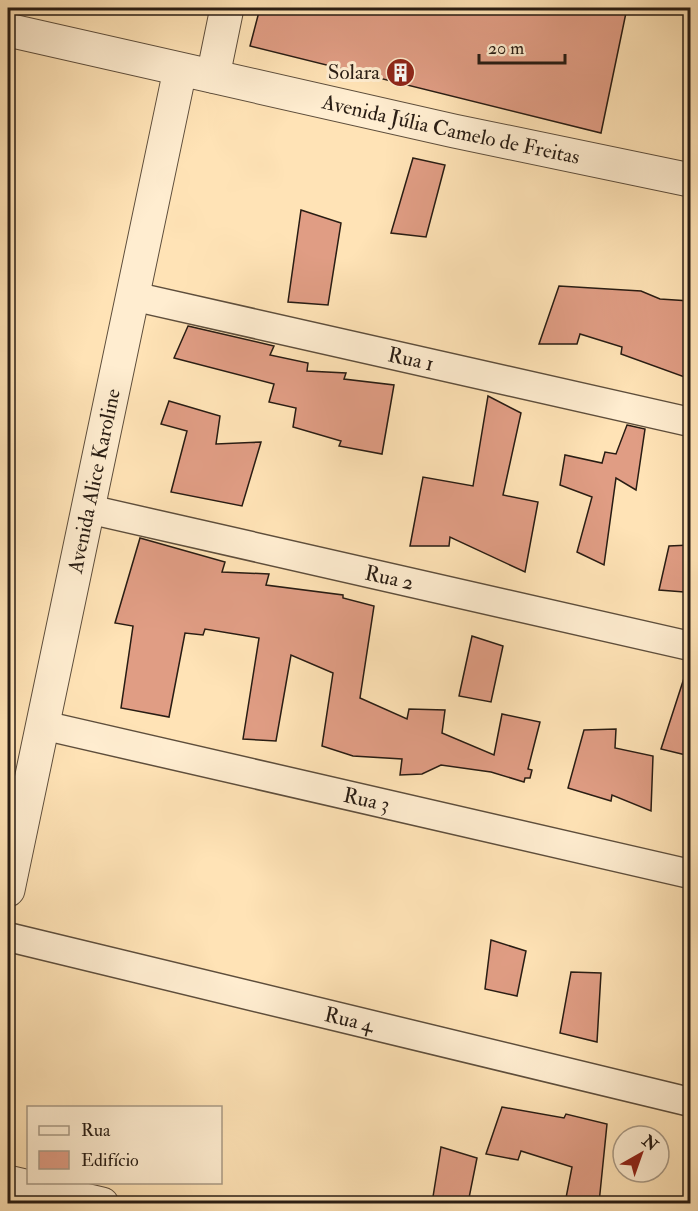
<svg xmlns="http://www.w3.org/2000/svg" width="698" height="1211" font-family="'IM FELL Double Pica',serif">
<rect width="100%" height="100%" fill="#ffe3b6"/>
<filter id="stains"><feTurbulence type="fractalNoise" baseFrequency=".00333" numOctaves="4"/><feColorMatrix values="0 0 0 0 .2 0 0 0 0 .09 0 0 0 0 .02 0 0 0 .5 -.17"/></filter>
<radialGradient id="worn" r=".72"><stop offset=".6" stop-color="#630" stop-opacity="0"/><stop offset="1" stop-color="#630" stop-opacity=".3"/></radialGradient>
<!-- building -->
<g fill="#e09d84" stroke="#281c13" stroke-width="1.5">
<path d="M260,8H627L601,133L250,46Z"/>
<path d="M413,158L445,165L426,237L391,233Z"/>
<path d="M301,210L341,223L328,305L288,302Z"/>
<path d="M559,286L641,291L660,299L690,301V379L621,354L622,347L580,334L577,344H539Z"/>
<path d="M188,326L274,346L270,355L308,363L307,371L346,373L344,379L394,385L382,454L339,446L341,441L293,427L296,408L269,402L274,384L174,358Z"/>
<path d="M488,396L521,413L503,495L538,502L525,572L450,537L449,546H410L423,477L473,486Z"/>
<path d="M169,401L220,416L216,444L261,442L242,506L171,492L187,431L161,424Z"/>
<path d="M627,425L645,429L636,490L616,478L604,565L577,552L592,497L560,485L565,455L602,463L605,452L616,454Z"/>
<path d="M140,538L225,562L222,572L269,574L266,585L343,595V598L374,606L360,698L407,719L409,709L445,710L442,733L494,755L502,714L540,722L528,769L532,770L530,778H525L524,782L491,772L441,765L422,774L400,775L402,759L353,756L322,746L333,673L291,655L276,741L243,739L259,638L205,629L203,635L185,633L169,717L121,708L133,626L115,623Z"/>
<path d="M690,545V565L684,592L659,590L669,546Z"/>
<path d="M472,636L503,646L491,702L459,696Z"/>
<path d="M686,672L690,673V756L661,749Z"/>
<path d="M616,729L615,748L653,756L651,811L612,795L611,801L568,788L584,730Z"/>
<path d="M491,940L526,951L517,996L485,989Z"/>
<path d="M571,972L601,973L597,1042L560,1033Z"/>
<path d="M502,1107L564,1118L566,1114L607,1124L599,1203H565L572,1167L521,1151L518,1160L486,1154Z"/>
<path d="M441,1147L477,1158L468,1203H432Z"/>
</g>
<g fill="none" stroke-linecap="round" stroke-linejoin="round">
<defs>
<g id="minor">
<path id="s1" d="M132,296L690,422"/>
<path id="s2" d="M88,509L690,646"/>
<path id="s3" d="M42,725L690,874"/>
<path id="s4" d="M8,937L690,1102"/>
</g>
<g id="tertiary">
<path id="s5" d="M8,30L454,131L690,180"/>
<path d="M213,76L227,8"/>
<path id="s6" d="M8,890L180,70"/>
<path d="M8,1182L102,1204"/>
</g>
</defs>
<!-- minor casing -->
<use href="#minor" stroke="#5e4e3c" stroke-width="31"/>
<!-- tertiary casing -->
<use href="#tertiary" stroke="#5e4e3c" stroke-width="35"/>
<!-- minor -->
<use href="#minor" stroke="#ffedd0" stroke-width="28"/>
<!-- tertiary -->
<use href="#tertiary" stroke="#ffedd0" stroke-width="33"/>
</g>
<!-- icons -->
<defs>
<symbol id="building-disc" viewBox="-11 -11 22 22"><circle r="9.5" fill="#8f2418" stroke="#ffedd0"/><path d="M-4-6H4V6H1V3H-1V6H-4ZM-2.5-4.3h1.7v1.8h-1.7ZM.8-4.3h1.7v1.8H.8ZM-2.5-1h1.7V.8h-1.7ZM.8-1h1.7V.8H.8Z" fill="#fff"/></symbol>
</defs>
<g fill-rule="evenodd">
<use href="#building-disc" x="384" y="56" width="33" height="33"/>
</g>
<g text-anchor="middle" dominant-baseline="central" stroke-width="6" stroke-linejoin="round" paint-order="stroke">
<!-- poi labels -->
<g font-size="21" fill="#281c13" stroke="#ffedd0" text-anchor="end">
<text x="380" y="72">Solara</text>
</g>
<!-- street labels -->
<g font-size="21" fill="#281c13" stroke="#ffedd0">
<text stroke="none"><textPath href="#s5" startOffset="454">Avenida Júlia Camelo de Freitas</textPath></text>
<text stroke="none"><textPath href="#s1" startOffset="286">Rua 1</textPath></text>
<text stroke="none"><textPath href="#s6" startOffset="418">Avenida Alice Karoline</textPath></text>
<text stroke="none"><textPath href="#s2" startOffset="309">Rua 2</textPath></text>
<text stroke="none"><textPath href="#s3" startOffset="333">Rua 3</textPath></text>
<text stroke="none"><textPath href="#s4" startOffset="351">Rua 4</textPath></text>
</g>
</g>
<!-- margin -->
<rect width="698" height="1211" fill="none" stroke="#ffe3b6" stroke-width="30"/>
<rect x="9" y="9" width="680" height="1193" fill="none" stroke="#281c13" stroke-width="3"/>
<rect x="15" y="15" width="668" height="1181" fill="none" stroke="#281c13" stroke-width="1.5"/>
<!-- legend -->
<rect x="27" y="1106" width="195" height="78" fill="#ffedd0" stroke="#a99984" stroke-width="1.5"/>
<rect x="39" y="1126" width="30" height="9" fill="#ffedd0" stroke="#a99984" stroke-width="1.5"/>
<text x="81" y="1136" font-size="18" fill="#281c13">Rua</text>
<rect x="39" y="1151" width="30" height="18" fill="#e09d84" stroke="#a99984" stroke-width="1.5"/>
<text x="81" y="1166" font-size="18" fill="#281c13">Edifício</text>
<!-- north arrow -->
<g transform="translate(641 1154) rotate(40)"><circle r="28" fill="#ffedd0" stroke="#a99984" stroke-width="1.5"/>
<path d="M0-4.5L10 22L0 15L-10 22Z" fill="#8f2418"/>
<text y="-9" font-size="16" font-weight="bold" text-anchor="middle" fill="#281c13">N</text>
</g>
<!-- scale -->
<path d="M479 54v9h86v-9" fill="none" stroke="#281c13" stroke-width="3"/>
<text x="488" y="54" font-size="18" fill="#281c13" stroke="#ffedd0" stroke-width="4.5" paint-order="stroke">20 m</text>
<rect width="100%" height="100%" filter="url(#stains)"/>
<rect width="100%" height="100%" fill="url(#worn)"/>
</svg>
